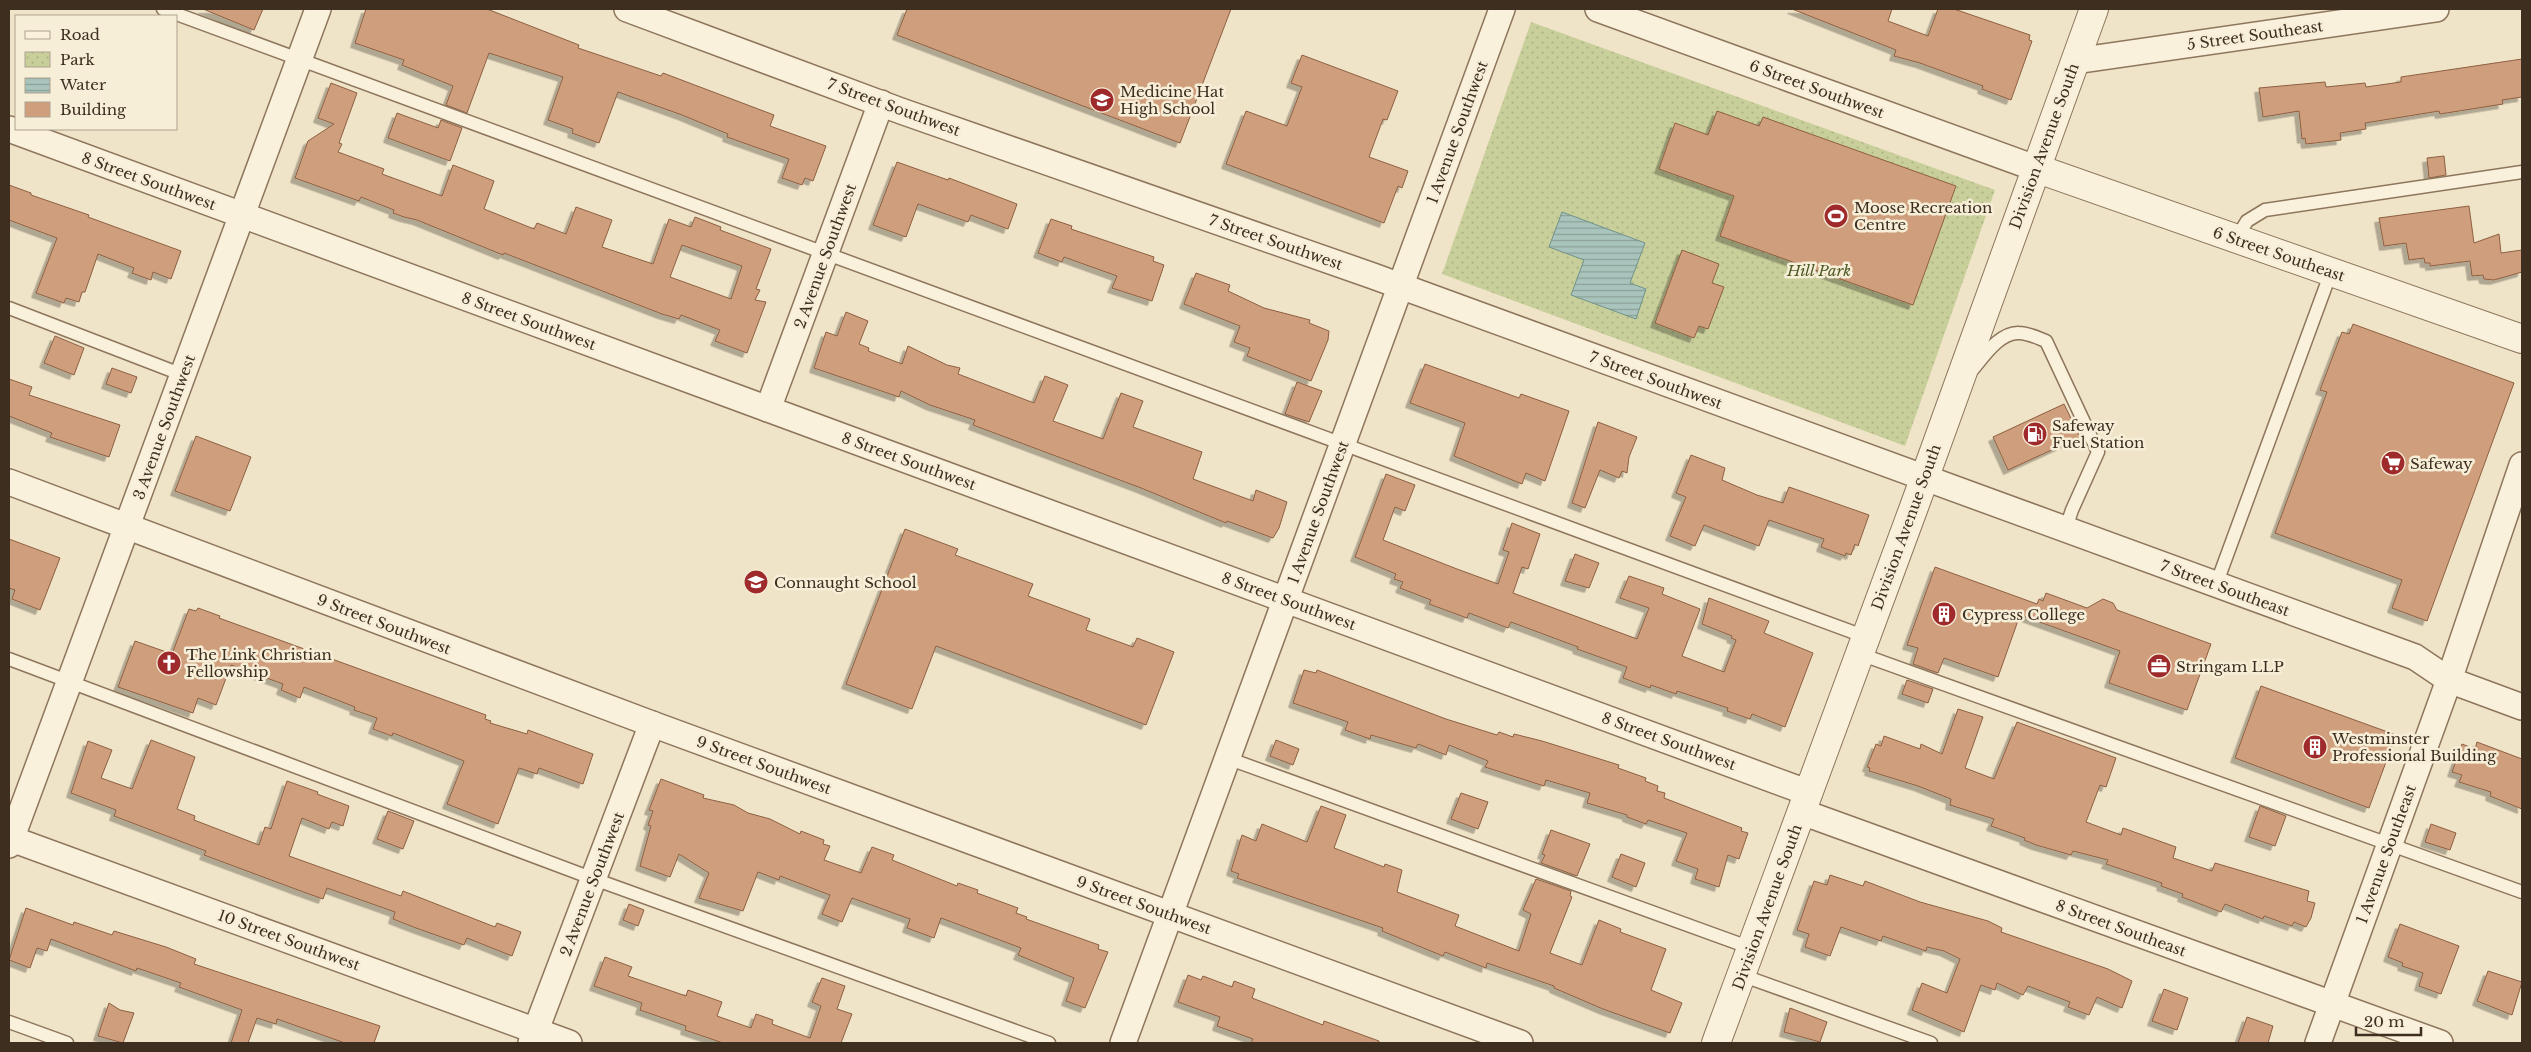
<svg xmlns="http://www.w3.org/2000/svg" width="2531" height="1052" font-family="'Libre Baskerville',serif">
<defs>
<pattern id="park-dots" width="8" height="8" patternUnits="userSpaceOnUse" patternTransform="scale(1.25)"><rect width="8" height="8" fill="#c9cf9b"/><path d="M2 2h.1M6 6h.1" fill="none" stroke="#aeb285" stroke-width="1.8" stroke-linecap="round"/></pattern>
<pattern id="water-rules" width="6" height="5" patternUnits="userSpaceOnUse" patternTransform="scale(1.25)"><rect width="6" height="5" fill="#a9c4bc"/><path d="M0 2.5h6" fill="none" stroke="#8ba098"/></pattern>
<filter id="shadow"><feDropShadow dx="-4.5" dy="4.5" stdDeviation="0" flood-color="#0004"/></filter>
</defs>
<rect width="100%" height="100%" fill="#f0e4c8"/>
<!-- park -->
<path fill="url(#park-dots)" d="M1531,22L1995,190L1905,446L1442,274Z"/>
<!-- water -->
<path fill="url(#water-rules)" stroke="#6f938a" d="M1562,212L1645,243L1630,283L1646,289L1636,319L1571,295L1584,260L1549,247Z"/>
<!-- building -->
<g fill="#cf9f7d" stroke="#8d5f41" fill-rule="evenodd" filter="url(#shadow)">
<path d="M203,9H263L254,30Z"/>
<path d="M366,9H487L579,45L578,48L661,76L663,73L774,115L770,126L826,146L813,181L805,178L802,185L782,178L789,159L727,137L728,134L682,115L618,92L599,143L572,133L573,129L548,120L563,77L489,53L467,113L446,105L453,86L402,65L404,60L355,43Z"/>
<path d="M907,9H1231L1180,143L897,35Z"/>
<path d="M1792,9H1892L1888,21L1928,36L1938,9H1954L2030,35L2029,40L2032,41L2011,100L1982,89L1983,86L1920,63L1894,56L1896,50Z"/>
<path d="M1302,55L1398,91L1387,120L1383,119L1369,157L1408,171L1402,188L1398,186L1384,223L1226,164L1246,111L1287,126L1302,87L1291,83Z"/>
<path d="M2522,59V97L2502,100L2503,104L2440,114L2439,111L2365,123L2366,129L2340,133L2341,140L2306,144L2305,138L2302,139L2299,111L2263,117L2259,88L2325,82L2326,87L2365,83L2366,87L2401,82V77Z"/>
<path d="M331,83L357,93L339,143L342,144L338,152L384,169L382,174L442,196L453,165L494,181L484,209L534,229L537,223L566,234L576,207L612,220L602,247L653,264L669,219L691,227L695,217L721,227L720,230L771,249L756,289L760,290L755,300L766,302L747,353L715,341L720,330L681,315L679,319L662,314L504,253L503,255L417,220L404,217L393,213L394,210L361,197L359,201L295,178L308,141L334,124L318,118ZM682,245L742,266L731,299L670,277Z"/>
<path d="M1717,111L1759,126L1763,117L1956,186L1913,305L1720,236L1734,196L1659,169L1675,123L1708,135Z"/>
<path d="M397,113L438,128L441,120L462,128L450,161L388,138Z"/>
<path d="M2444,156L2446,175L2429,178L2427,158Z"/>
<path d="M897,162L948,180L949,178L1017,204L1008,229L971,215L968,222L918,204L906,237L873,225Z"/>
<path d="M9,185L31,193V195L89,215L88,217L181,251L171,279L153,272L151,280L132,273L134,268L98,254L85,292H82L79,302L66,298L64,303L36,293L57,238L9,220Z"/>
<path d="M2469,206L2474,243L2499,234L2501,253L2522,250V272L2494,280L2484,279L2483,275L2472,276L2470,261L2430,266V263H2425L2424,258L2409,260L2406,243L2384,246L2379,218Z"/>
<path d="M1051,219L1072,226L1071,229L1154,257L1153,261L1164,265L1152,301L1112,288L1117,276L1064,257L1062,262L1038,253Z"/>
<path d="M1682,250L1719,264L1712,283L1724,287L1708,329L1699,326L1694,338L1655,323Z"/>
<path d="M1196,273L1230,285L1228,291L1264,308L1310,320L1309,323L1329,331L1328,340L1311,381L1247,356L1250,348L1234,342L1240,326L1184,304Z"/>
<path d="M846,312L868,321L859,344L869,348L868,351L902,364L908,346L947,365L960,368L958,374L1034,403L1045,376L1068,385L1053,421L1103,439L1121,393L1143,401L1133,427L1202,452L1193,479L1253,501L1256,490L1287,502L1279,528L1273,538L1227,521L1226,523L1141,488L973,425L975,420L930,405L901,391L899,397L814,368L826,332L837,336Z"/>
<path d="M2353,324L2514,383L2427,621L2392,608L2402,580L2275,533L2327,392L2320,390L2342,332L2349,334Z"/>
<path d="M55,336L84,348L74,375L44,363Z"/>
<path d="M1425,364L1519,398L1521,394L1569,411L1545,481L1526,473L1522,484L1454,456L1465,423L1410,403Z"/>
<path d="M112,368L137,377L131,393L106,384Z"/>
<path d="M9,379L32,387L29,395L120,425L109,457L50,437L52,433L9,416Z"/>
<path d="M1297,382L1322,391L1309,422L1285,414Z"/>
<path d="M2064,404L2080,437L2008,470L1993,437Z"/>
<path d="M1598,422L1637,437L1629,457L1627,473L1622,471L1619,478L1600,470L1585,508L1572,503Z"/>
<path d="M196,436L251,457L230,511L175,491Z"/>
<path d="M1691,455L1725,468L1722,480L1757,495L1783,503L1789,487L1869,515L1858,546L1855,544L1851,555L1846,553L1845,556L1821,547L1824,539L1769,520L1759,546L1704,525L1695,546L1670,536L1686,497L1676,493Z"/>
<path d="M1386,474L1415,485L1405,511L1395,507L1383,540L1457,569L1498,584L1509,552L1503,550L1512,523L1540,534L1528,569L1522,567L1513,593L1637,639L1649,608L1620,598L1629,576L1664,588L1662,594L1700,609L1682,656L1724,672L1736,640L1731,638L1732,636L1702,624L1709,598L1769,621L1764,633L1813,653L1785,727L1752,714L1750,719L1727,711L1728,708L1677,691L1676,694L1651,685L1650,688L1623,678L1627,667L1577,649L1578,647L1511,622L1508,628L1469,613L1467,618L1429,604L1431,600L1400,588L1403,582L1394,579L1396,574L1355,557Z"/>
<path d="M905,529L958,549L955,555L1033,584L1028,596L1090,619L1086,630L1133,647L1137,638L1174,652L1146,725L936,646L912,709L846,684Z"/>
<path d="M9,539L60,558L40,610L12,599L15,590L9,588Z"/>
<path d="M1575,554L1599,563L1589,588L1565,581Z"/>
<path d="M1935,567L2037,604L2039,599L2043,601L2046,593L2087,608L2103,599L2113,603L2117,610L2211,644L2187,710L2109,683L2120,651L2020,615L1998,677L1944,658L1938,673L1913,664L1918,648L1907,645Z"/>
<path d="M198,608L220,616L219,618L486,715L485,719L491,721L490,723L527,734L528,730L593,754L583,784L539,768L537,774L519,768L498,824L447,804L464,761L393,733L392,736L373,729L377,718L354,710L355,707L304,687L300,698L281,690L283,684L231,665L216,705L198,698L193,713L118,687L135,641L172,654L189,609L196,611Z"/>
<path d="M1304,670L1316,673L1317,670L1446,719L1497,735L1499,732L1513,737L1514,734L1542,741L1619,765L1618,768L1646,778L1645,781L1658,786L1657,791L1665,793L1664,798L1742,828L1741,831L1748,833L1739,859L1728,855L1719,887L1695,879L1698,869L1676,861L1687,833L1648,820L1646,824L1627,817V815L1587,803L1590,793L1546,780L1544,786L1485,767L1488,761L1449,745L1446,755L1418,744L1416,748L1371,735L1370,739L1345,730L1348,722L1293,703Z"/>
<path d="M1907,680L1933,689L1928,703L1902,694Z"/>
<path d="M2261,686L2396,735L2369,808L2235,758Z"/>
<path d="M1958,709L1983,717L1965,768L1994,779L2017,722L2116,758L2106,787L2100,785L2086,822L2121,835L2123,828L2176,847L2173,858L2212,871L2215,863L2309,891L2307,901L2315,903L2311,918L2306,927L2294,922L2292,926L2264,916L2263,919L2225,904L2221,912L2182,897L2183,894L2161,886L2162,883L2106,864L2108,860L2073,851L2071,855L2036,845L2024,840L2025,838L1991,826L1994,819L1950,805L1951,799L1918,786L1869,771L1870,768L1867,767L1876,744L1881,746L1884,736L1920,749L1921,744L1942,754Z"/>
<path d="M151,740L195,757L177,809L195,816L194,820L259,845L265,827L271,829L287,781L318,792L317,794L349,806L343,826L332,822L329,829L302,818L289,856L401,896L403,891L495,927L497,923L521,932L512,956L467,938L464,945L416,928L393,919L395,912L327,888L323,899L298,890L204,855L206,851L114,816L116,810L71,793L88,741L112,750L101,778L132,789Z"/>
<path d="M1276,740L1299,749L1293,765L1270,756Z"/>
<path d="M2477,742L2522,759V809L2490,796L2491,792L2459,782L2462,775L2452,772L2462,744L2475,749Z"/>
<path d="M661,779L704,795L703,798L734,805L748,813L770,819L800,834L801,831L824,840L823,844L830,846L824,860L861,873L872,847L894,855L892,860L957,886L958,883L978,890L977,893L1018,908L1016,913L1027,917L1026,919L1099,945L1098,949L1108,952L1085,1008L1066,1001L1074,978L1018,955L1021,948L941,918L934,938L907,928L910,919L852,898L842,922L822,914L830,895L780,876L779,880L758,872L743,911L699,898L709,873L679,854L670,877L640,866L651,826L648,825L653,811L649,810Z"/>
<path d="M1461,793L1488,802L1478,829L1451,819Z"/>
<path d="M1321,806L1346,815L1334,848L1384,867L1385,864L1402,870L1397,892L1459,915L1455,926L1519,951L1531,914L1523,910L1536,879L1571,891L1570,896L1572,897L1550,953L1582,965L1599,920L1621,929L1620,932L1666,949L1651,990L1682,1003L1670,1033L1603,1009L1554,988V986L1487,963L1486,968L1445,952L1443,956L1382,931L1383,928L1237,878L1239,874L1231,871L1242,835L1256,841L1262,824L1307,842Z"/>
<path d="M2260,806L2286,816L2275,846L2249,837Z"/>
<path d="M388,811L414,821L403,849L377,839Z"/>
<path d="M2431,824L2456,833L2450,850L2425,842Z"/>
<path d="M1551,830L1590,844L1577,876L1541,863L1545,855L1542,854Z"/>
<path d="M1621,854L1645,863L1636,887L1612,877Z"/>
<path d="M1830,875L1863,886L1865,881L1920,902L1988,921L2002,928L2001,932L2108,969L2132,981L2122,1008L2097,997L2089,1015L2068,1007L2070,1002L2028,986L2023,995L1997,983L1995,990L1981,985L1964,1032L1912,1010L1922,983L1947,993L1960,959L1944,951L1927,947L1926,951L1883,936L1881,941L1841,927L1830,956L1805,947L1809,934L1797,930L1814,881L1827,885Z"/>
<path d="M629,904L644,910L638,926L623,920Z"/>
<path d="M26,908L73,925L74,922L112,935L114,931L166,947L196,959L194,964L380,1026L374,1043H345L277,1019L276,1024L257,1018L248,1043H231L242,1010L179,987L181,983L137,968L136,971L51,939L47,951L37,948L30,968L9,960Z"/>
<path d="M2400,924L2459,946L2441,994L2419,986L2423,973L2402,966L2403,963L2388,957Z"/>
<path d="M605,957L632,967L628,976L686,996L688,990L722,1002L717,1016L751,1028L756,1014L773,1020L772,1024L810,1038L821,1006L812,1002L822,978L845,986L837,1009L852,1014L841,1043H723L685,1030L686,1026L640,1010L642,1003L594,986Z"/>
<path d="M2488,971L2522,982L2512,1015L2477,1001Z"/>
<path d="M1188,975L1201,980L1203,976L1232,987L1234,981L1255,989L1252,998L1323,1025L1324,1021L1379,1041V1043H1251L1253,1039L1217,1026L1220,1017L1178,1002Z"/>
<path d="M2164,989L2188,998L2177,1030L2152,1021Z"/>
<path d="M109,1003L120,1010L134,1013L123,1043L98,1036Z"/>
<path d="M1790,1008L1827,1022L1820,1042L1784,1032Z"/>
<path d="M2247,1017L2273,1026L2268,1043H2238Z"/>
</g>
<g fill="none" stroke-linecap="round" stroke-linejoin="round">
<defs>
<g id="service">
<path d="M163,9L1866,637"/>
<path d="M2236,239L2247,221L2265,210L2522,172"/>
<path d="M9,308L183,375"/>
<path d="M1973,369C1984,356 2000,332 2019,333C2028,333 2038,338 2046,341L2098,452L2072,510L2065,531"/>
<path d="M2216,585L2331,272"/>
<path d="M1860,654L2522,892"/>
<path d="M9,659L594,879L1049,1043"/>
<path d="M1227,758L1751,948"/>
<path d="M1741,975L1931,1043"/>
<path d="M9,1022L67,1043"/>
</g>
<g id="minor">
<path d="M627,9L901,111L1373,276L2415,657L2449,680L2522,707"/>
<path d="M1598,9L2035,168"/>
<path d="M2075,61L2436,9"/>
<path d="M9,129L1809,793"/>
<path d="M768,409L881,103"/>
<path d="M9,482L652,724L1520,1043"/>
<path d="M1802,812L2440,1043"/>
<path d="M9,838L569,1043"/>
<path d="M9,845L318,9"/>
<path d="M531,1043L652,724"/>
<path d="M1123,1043L1502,9"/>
<path d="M2318,1043L2449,680L2522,465"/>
</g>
<g id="tertiary">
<path d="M2035,168L2522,339"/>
<path d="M1716,1043L1914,507L2094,9"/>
</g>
</defs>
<!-- service casing -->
<use href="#service" stroke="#8d765c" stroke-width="15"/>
<!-- minor casing -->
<use href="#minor" stroke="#8d765c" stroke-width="28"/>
<!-- tertiary casing -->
<use href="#tertiary" stroke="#8d765c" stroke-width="30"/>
<!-- service -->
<use href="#service" stroke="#faf1dc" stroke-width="12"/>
<!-- minor -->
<use href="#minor" stroke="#faf1dc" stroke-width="25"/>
<!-- tertiary -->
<use href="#tertiary" stroke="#faf1dc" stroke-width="28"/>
</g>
<!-- icons -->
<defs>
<symbol id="school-disc" viewBox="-11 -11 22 22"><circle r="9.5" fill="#9e2a2b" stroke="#f7eed8"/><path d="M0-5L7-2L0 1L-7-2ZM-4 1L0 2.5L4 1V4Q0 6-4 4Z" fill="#fff"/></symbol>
<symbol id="stadium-disc" viewBox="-11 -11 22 22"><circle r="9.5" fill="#9e2a2b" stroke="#f7eed8"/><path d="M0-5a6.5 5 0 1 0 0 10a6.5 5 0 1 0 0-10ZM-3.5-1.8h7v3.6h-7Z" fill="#fff"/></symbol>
<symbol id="fuel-disc" viewBox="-11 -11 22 22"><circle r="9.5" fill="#9e2a2b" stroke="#f7eed8"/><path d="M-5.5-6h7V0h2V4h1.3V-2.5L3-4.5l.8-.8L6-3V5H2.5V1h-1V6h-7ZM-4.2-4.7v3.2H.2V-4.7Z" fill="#fff"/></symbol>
<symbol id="supermarket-disc" viewBox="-11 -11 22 22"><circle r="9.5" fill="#9e2a2b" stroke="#f7eed8"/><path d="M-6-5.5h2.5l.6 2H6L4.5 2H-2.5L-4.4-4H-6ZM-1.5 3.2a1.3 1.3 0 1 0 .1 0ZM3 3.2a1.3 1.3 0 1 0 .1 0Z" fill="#fff"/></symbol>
<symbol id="building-disc" viewBox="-11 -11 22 22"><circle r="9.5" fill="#9e2a2b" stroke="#f7eed8"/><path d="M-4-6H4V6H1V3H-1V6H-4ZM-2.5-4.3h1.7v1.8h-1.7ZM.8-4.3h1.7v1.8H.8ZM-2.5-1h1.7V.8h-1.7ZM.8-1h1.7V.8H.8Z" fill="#fff"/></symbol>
<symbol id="church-disc" viewBox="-11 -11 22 22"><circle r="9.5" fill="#9e2a2b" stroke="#f7eed8"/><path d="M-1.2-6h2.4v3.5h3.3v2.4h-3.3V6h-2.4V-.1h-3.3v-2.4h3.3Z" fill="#fff"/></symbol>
<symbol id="office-disc" viewBox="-11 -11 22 22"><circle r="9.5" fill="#9e2a2b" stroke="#f7eed8"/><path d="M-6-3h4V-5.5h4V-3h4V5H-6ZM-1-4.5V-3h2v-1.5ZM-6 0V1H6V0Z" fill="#fff"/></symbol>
</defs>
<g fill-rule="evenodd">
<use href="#school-disc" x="1088" y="86" width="28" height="28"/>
<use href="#stadium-disc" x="1822" y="202" width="28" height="28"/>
<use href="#fuel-disc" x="2021" y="420" width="28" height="28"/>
<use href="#supermarket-disc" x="2379" y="449" width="28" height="28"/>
<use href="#school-disc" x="742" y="568" width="28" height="28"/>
<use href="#building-disc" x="1930" y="600" width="28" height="28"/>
<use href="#church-disc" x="155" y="649" width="28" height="28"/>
<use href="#office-disc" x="2145" y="652" width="28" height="28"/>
<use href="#building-disc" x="2301" y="733" width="28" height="28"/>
</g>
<g text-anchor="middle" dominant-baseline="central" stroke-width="5" stroke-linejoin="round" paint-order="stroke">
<!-- street labels -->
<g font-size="15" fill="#3d2e20" stroke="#f7eed8">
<text transform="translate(2255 35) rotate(-8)">5 Street Southeast</text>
<text transform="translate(1817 89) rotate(20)">6 Street Southwest</text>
<text transform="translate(894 107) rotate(20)">7 Street Southwest</text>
<text transform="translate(1457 132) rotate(-70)">1 Avenue Southwest</text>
<text transform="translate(2044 146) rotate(-70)">Division Avenue South</text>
<text transform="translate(149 181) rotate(20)">8 Street Southwest</text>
<text transform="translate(1276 242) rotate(19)">7 Street Southwest</text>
<text transform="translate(2279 254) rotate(19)">6 Street Southeast</text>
<text transform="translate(825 256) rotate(-70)">2 Avenue Southwest</text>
<text transform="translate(529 321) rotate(20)">8 Street Southwest</text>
<text transform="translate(1656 380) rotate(20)">7 Street Southwest</text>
<text transform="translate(164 427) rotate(-70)">3 Avenue Southwest</text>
<text transform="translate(909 461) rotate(20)">8 Street Southwest</text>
<text transform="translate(1318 512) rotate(-70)">1 Avenue Southwest</text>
<text transform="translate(1906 527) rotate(-70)">Division Avenue South</text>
<text transform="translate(2225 588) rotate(20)">7 Street Southeast</text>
<text transform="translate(1289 601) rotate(20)">8 Street Southwest</text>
<text transform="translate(384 624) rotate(21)">9 Street Southwest</text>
<text transform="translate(1669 741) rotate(20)">8 Street Southwest</text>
<text transform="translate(764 765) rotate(20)">9 Street Southwest</text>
<text transform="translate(2386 854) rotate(-70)">1 Avenue Southeast</text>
<text transform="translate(592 884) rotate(-69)">2 Avenue Southwest</text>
<text transform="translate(1144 905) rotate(20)">9 Street Southwest</text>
<text transform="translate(1767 907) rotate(-70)">Division Avenue South</text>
<text transform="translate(2121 928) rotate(20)">8 Street Southeast</text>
<text transform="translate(289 940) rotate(20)">10 Street Southwest</text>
</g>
<!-- poi labels -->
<g font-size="15" fill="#3d2e20" stroke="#f7eed8" text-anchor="start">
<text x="1120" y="91">Medicine Hat<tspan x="1120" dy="17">High School</tspan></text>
<text x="1854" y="207">Moose Recreation<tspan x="1854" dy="17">Centre</tspan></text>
<text x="2052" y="425">Safeway<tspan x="2052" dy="17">Fuel Station</tspan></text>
<text x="2410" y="463">Safeway</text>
<text x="774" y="582">Connaught School</text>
<text x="1962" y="614">Cypress College</text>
<text x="186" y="654">The Link Christian<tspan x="186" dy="17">Fellowship</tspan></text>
<text x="2176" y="666">Stringam LLP</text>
<text x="2332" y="738">Westminster<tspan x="2332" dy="17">Professional Building</tspan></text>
</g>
<!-- park labels -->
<g font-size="15" font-style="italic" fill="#4d5a26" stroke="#f7eed8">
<text x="1819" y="270">Hill Park</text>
</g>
</g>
<!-- border -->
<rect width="2531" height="1052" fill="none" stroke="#3d2e20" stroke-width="20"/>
<!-- legend -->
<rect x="15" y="15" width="162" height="115" fill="#f7eed8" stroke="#ada18e"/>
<rect x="25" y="31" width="25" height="8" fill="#faf1dc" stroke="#ada18e"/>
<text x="60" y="40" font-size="15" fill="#3d2e20">Road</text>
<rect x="25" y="52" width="25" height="15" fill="url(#park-dots)" stroke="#ada18e"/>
<text x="60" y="65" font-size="15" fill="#3d2e20">Park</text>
<rect x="25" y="78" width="25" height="15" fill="url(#water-rules)" stroke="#ada18e"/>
<text x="60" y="90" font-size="15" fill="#3d2e20">Water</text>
<rect x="25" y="102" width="25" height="15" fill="#cf9f7d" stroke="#ada18e"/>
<text x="60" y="115" font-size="15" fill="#3d2e20">Building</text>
<!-- scale -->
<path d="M2356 1027v8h65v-8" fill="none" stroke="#3d2e20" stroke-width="2.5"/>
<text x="2364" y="1027" font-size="15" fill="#3d2e20" stroke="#f7eed8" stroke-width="4" paint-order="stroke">20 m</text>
</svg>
